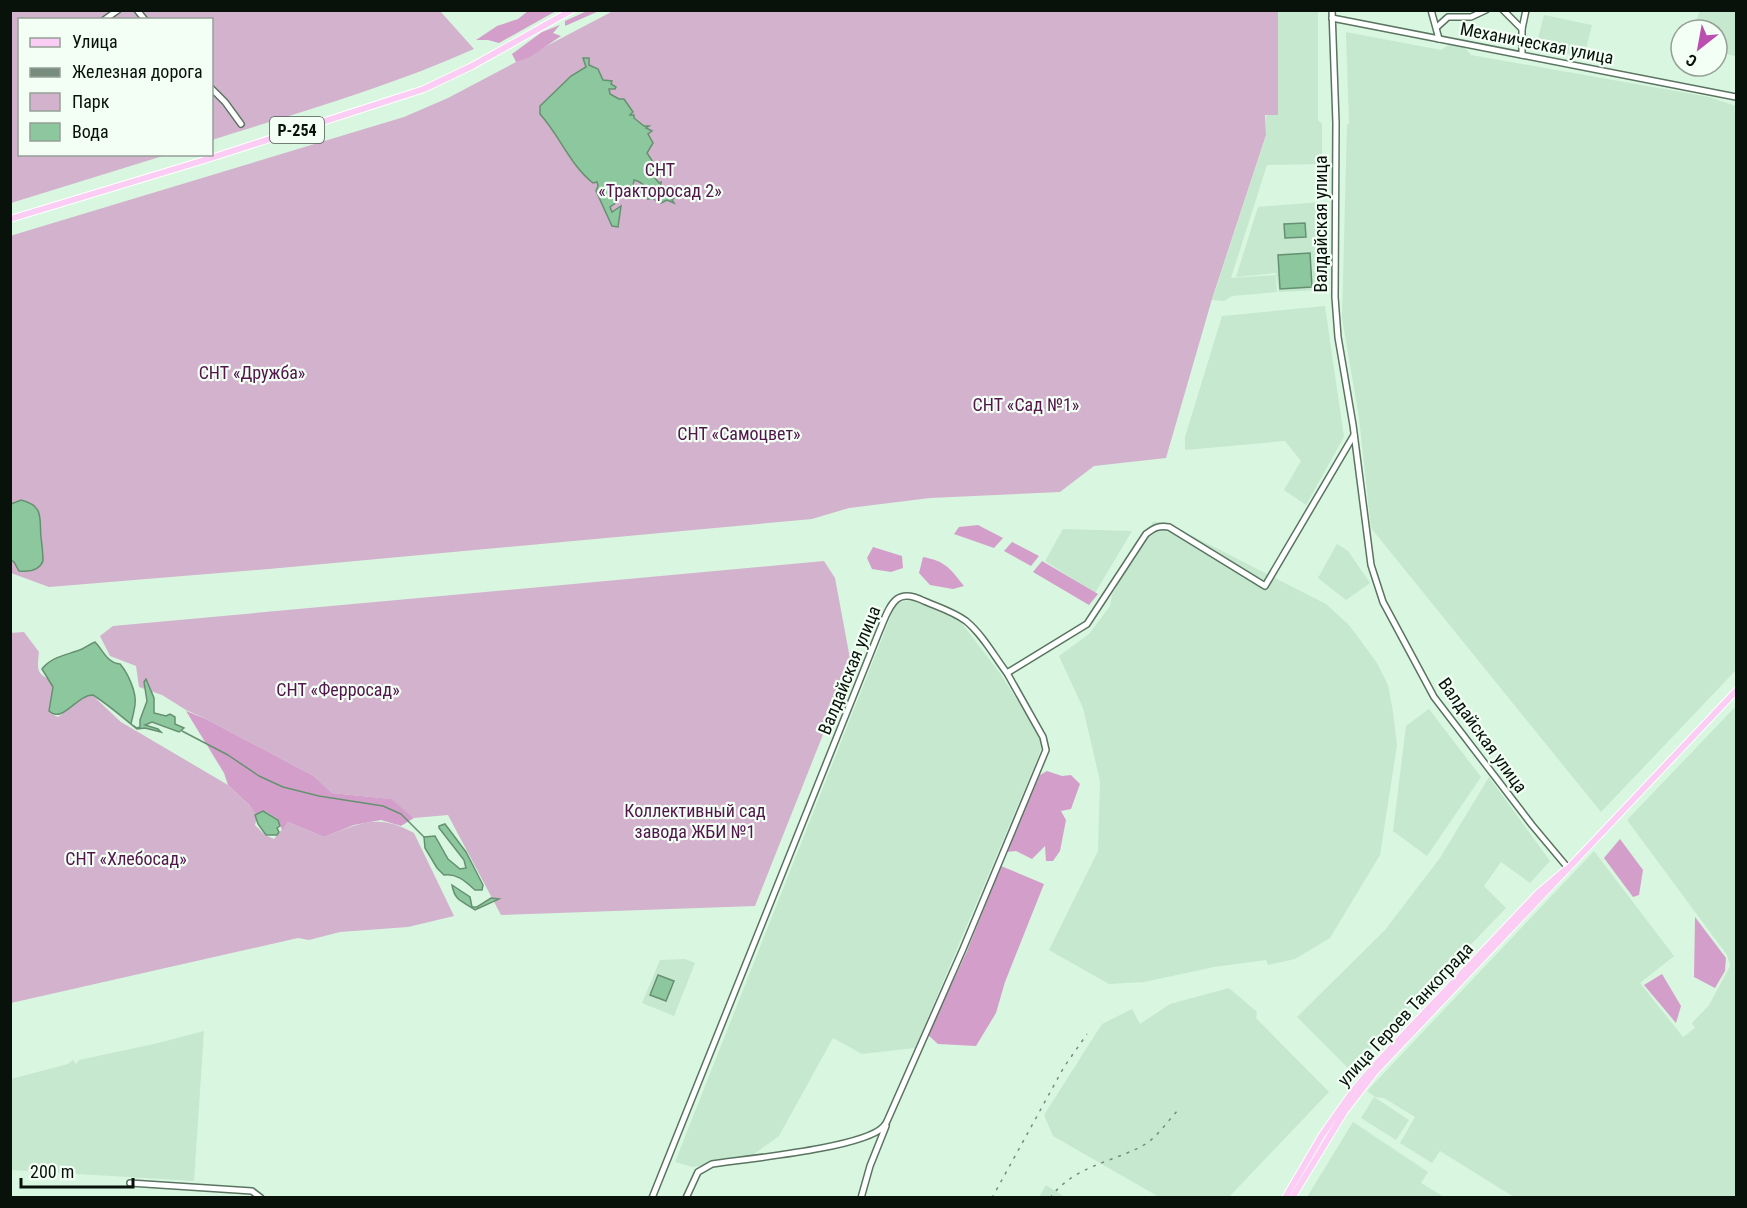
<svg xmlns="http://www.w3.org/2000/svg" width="1747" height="1208" font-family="'Roboto Condensed',sans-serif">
<rect width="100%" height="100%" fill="#d9f6e0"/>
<!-- built -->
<g fill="#c6e8cf">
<path d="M1278,11H1318V120L1322,124V164L1267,165L1231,278L1276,275L1277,292L1232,296L1224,301L1212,300L1266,136V115H1278Z"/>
<path d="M1700,11H1736V56L1726,54L1728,50L1717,48V30H1692Z"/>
<path d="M1544,15L1592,25L1584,57L1536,46Z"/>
<path d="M1346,32L1441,50L1449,45L1464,47L1471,55L1709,97L1736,106V670L1601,812L1371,528L1359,418L1342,318L1347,124H1349Z"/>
<path d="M1320,202L1323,290L1279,292L1276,273L1236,277L1258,207Z"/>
<path d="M1325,306L1344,437L1306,505L1284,490L1301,461L1285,441L1185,450V437L1222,316Z"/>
<path d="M1153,522H1165L1326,604L1349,625L1377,663L1388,685L1393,712L1397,745L1380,855L1330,938L1295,959L1268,965L1266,960L1214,967L1144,982L1109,984L1049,950L1098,851L1100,781L1083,708L1059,656L1089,634L1110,606L1112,595Z"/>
<path d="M1063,529L1132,531L1095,593L1045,561Z"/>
<path d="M1337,544L1348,551L1370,583L1346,600L1318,578Z"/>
<path d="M912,600L960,621L1000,673L1040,737L1041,749L1034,767L915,1048L862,1054L833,1038L779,1136L750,1157L693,1167L675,1162L896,603Z"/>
<path d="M1736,706V1197H1514L1440,1151L1432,1163L1400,1143L1415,1117L1384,1098L1375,1097L1367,1091L1594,851L1674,956L1640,983L1683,1037L1695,1028L1692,1023L1709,1005L1730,966L1727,955L1627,820Z"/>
<path d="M1429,709L1481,777L1427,856L1393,831L1406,726Z"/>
<path d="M1489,777L1550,861L1530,883L1501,862L1484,886L1506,908L1350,1070L1297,1017L1385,930L1440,858Z"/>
<path d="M685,959L695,963L674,1016L642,1003L660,960Z"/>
<path d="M1229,988L1257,1012L1256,1018L1329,1092L1229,1197H1159L1053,1136L1044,1115L1102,1024L1132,1009L1140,1024L1170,1004Z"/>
<path d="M204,1031L194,1181L11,1170V1079L68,1064L73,1060L76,1064L79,1060L154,1044Z"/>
<path d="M1374,1097L1409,1120L1396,1140L1361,1118Z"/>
<path d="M1353,1122L1428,1172L1421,1183L1444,1197H1307Z"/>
<path d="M1046,1185L1065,1197H1039Z"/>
</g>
<!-- green -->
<g fill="#d3b2cd">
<path d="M11,11H440L474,49C389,87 300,112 212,140V20H20V154L166,155L11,203Z"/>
<path d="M613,11H1278V115H1265L1266,135L1212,299L1166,458L1094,466L1060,492L930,498L849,508L812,519L269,569L49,587L11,573L10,236L404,117L448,98Z"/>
<path d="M824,561L835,578L851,664L755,906L501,915L448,815L414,818L390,799L332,793L314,776L206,719L186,710L162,695L139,687L136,666L110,656L100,636L113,626Z"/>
<path d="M24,632L39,652C37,670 36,674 53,681L50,713L58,717L90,693L121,722L228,785L258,814L255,825L265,835L274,839L288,822L324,837C361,823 377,813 414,833L454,916L408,927L340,932L309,940L298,938L11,1003L10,633Z"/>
</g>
<!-- forest -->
<g fill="#d39fca">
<path d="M528,11H556L499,43L488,40H476L497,26L518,19Z"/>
<path d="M587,11H599L565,26V21Z"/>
<path d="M560,25L553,33L561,36L530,57L516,62L512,54L542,32Z"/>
<path d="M978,525L1003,538L994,548L954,534L959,527Z"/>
<path d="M1012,542L1039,556L1031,566L1004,551Z"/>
<path d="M873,547L902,556L903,568L891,572L872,569L867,558Z"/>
<path d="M923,557C945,561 950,568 964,586L953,589L930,585L919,573Z"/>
<path d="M1042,561L1098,594L1089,605L1033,572Z"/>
<path d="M186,711L206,719L314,776L332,793L391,799L414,818L401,826L381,820L354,825L324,837L288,822L282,830L278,819L265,811L258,816L249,805L228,785L224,773Z"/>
<path d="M1047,771L1062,776L1071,775L1080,784L1071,809L1061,811L1066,820L1060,851L1053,861H1046L1045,846L1032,859L1016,851L1006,852L1040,775Z"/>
<path d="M1620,839L1643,870L1639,895L1633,897L1604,858Z"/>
<path d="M1001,866L1044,884L1005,982L996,1013L976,1046L938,1044L928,1035L967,951Z"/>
<path d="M1695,917L1726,958L1725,971L1715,988L1694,977Z"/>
<path d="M1662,974L1681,1006L1676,1023L1644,985Z"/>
</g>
<!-- water -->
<g fill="#8dc79d" stroke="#659171" stroke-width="1.5">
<path d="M583,58H589V65L598,69L603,80L612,81L611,84L616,87L615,89H609L610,94L619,99H624L633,112L630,115H634V118L644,126H649L646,128L652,131L648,134L653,143L647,153L653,162L651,168L656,172L655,178L659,183L661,182V193L653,192L652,194H661V197L663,198L671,193L675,197L672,200L674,203L667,200L661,203L658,200L657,202L653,198L648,199C650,190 643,182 634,180L633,186H628V189L624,192L623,197L621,196L618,198L617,202L610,207L612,212L621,206L618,227L612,226L596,191L598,186L597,182L593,183C570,165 560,136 540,114V106L571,76L586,67Z"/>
<path d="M1305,223L1306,237L1285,238L1284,224Z"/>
<path d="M1310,253L1312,287L1280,289L1278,255Z"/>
<path d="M21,500C45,506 39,519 41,537C42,545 43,553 43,561C39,571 28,572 19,571L14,562L11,560V504Z"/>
<path d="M95,642C103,650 107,663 120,664C128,673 137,693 135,705C134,713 132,718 131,724L137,728L140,727V720L147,701L144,682L146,679L154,698V713L166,716L170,714L175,717V724L184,728L179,732L152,722L145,725L158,729L161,732L145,728L137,729C123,718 109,705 93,695C76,695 63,724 49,711L53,687L42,669C52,656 68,655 82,649C86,647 90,644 95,642Z"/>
<path d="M263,811L278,820L280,826L277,828L279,832L277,835H266L258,824L255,815Z"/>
<path d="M445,824L466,852L483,885L482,890H475C466,882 457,873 444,875L437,868L425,848L424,837L435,836L448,859L460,869L466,868L464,860L439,828V826Z"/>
<path d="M452,885L470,897L472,907H477L491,898L499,899L475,910C463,901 455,902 452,885Z"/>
<path d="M658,975L674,981L666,1001L650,995Z"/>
</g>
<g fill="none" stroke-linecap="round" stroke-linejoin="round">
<!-- stream -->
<path stroke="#659171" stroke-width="1.5" d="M182,731L228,755L259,776L283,787L319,796L383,806L401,814L424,837"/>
<defs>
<g id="minor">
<path d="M137,10L145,20"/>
<path d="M1332,10L1336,123L1335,297L1338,337L1353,425L1371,565L1383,602L1434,697L1532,825L1568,868"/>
<path d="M1431,10L1439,39"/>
<path d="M1503,10L1522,29"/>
<path d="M1332,18L1736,97"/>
<path d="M104,20L118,10"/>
<path d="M1437,27L1448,17H1471L1486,10"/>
<path d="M1522,55V29L1526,10"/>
<path d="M212,89L225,102L241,124"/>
<path d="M130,1183L252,1191L261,1198"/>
<path d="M652,1198L879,632C884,621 888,606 897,599C905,593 916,597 924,601C938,607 954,612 966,621C983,635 994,656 1007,673L1087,624L1146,534C1154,528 1159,525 1169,527L1265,586L1354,435"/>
<path d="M686,1198L698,1172L712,1164C745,1159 863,1148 883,1127C885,1125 887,1122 888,1119L963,949L1046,750L1043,737L1007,673"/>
<path d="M861,1198L870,1166L886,1126"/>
</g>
<g id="major">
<path d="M10,219L211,158L424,89L472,66L572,10"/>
<path d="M1285,1198L1322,1135L1353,1091L1375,1065L1538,893L1565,870"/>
<path d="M1292,1198L1345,1111L1376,1071L1736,691"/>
</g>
</defs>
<!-- minor casing -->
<use href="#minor" stroke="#5a7461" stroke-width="8"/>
<!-- major casing -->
<use href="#major" stroke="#fff" stroke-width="8"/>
<!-- minor -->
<use href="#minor" stroke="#fff" stroke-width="5"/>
<!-- major -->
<use href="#major" stroke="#fbcdf4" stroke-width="6"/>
<!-- rail -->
<g stroke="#788c7d" stroke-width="1.5" stroke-dasharray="3 6" stroke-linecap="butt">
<path d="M992,1198L1064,1067L1087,1034"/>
<path d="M1050,1198C1074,1166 1110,1163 1142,1146C1156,1139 1167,1122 1178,1110"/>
</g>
</g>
<g text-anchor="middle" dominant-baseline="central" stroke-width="4.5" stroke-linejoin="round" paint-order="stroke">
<!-- shield labels -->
<rect fill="#f3fef5" stroke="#4e5951" stroke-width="1.5" x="270" y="117" width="54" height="26" rx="4.5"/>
<g font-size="16" font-weight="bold" fill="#08120b">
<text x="297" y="130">Р-254</text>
</g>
<!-- street labels -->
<g font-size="18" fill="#08120b" stroke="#f3fef5">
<text transform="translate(1537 43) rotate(11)">Механическая улица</text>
<text transform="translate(1320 224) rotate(-90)">Валдайская улица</text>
<text transform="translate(849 670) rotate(-68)">Валдайская улица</text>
<text transform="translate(1483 735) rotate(54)">Валдайская улица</text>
<text transform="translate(1405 1014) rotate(-47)">улица Героев Танкограда</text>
</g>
<!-- park labels -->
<g font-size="18" fill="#52154b" stroke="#f3fef5">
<text x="660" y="169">СНТ<tspan x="660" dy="21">«Тракторосад 2»</tspan></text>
<text x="252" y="372">СНТ «Дружба»</text>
<text x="1026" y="404">СНТ «Сад №1»</text>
<text x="739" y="433">СНТ «Самоцвет»</text>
<text x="338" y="689">СНТ «Ферросад»</text>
<text x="695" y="810">Коллективный сад<tspan x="695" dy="21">завода ЖБИ №1</tspan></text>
<text x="126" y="858">СНТ «Хлебосад»</text>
</g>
</g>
<!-- border -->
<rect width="1747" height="1208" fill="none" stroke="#08120b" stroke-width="24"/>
<!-- legend -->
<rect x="18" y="18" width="195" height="138" fill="#f3fef5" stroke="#95a097" stroke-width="1.5"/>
<rect x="30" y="38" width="30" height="9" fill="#fbcdf4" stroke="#95a097" stroke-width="1.5"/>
<text x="72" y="48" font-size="18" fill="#08120b">Улица</text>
<rect x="30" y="68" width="30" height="9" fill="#788c7d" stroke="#95a097" stroke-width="1.5"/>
<text x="72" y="78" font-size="18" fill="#08120b">Железная дорога</text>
<rect x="30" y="93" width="30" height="18" fill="#d3b2cd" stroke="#95a097" stroke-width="1.5"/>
<text x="72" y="108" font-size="18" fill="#08120b">Парк</text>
<rect x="30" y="123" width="30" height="18" fill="#8dc79d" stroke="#95a097" stroke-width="1.5"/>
<text x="72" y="138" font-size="18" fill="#08120b">Вода</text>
<!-- north arrow -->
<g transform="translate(1699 48) rotate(211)"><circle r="28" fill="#f3fef5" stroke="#95a097" stroke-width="1.5"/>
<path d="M0-4.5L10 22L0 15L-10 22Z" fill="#bb4eae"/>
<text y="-9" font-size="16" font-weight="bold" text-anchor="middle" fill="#08120b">С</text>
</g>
<!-- scale -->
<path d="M21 1178v9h112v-9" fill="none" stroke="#08120b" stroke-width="3"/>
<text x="30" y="1178" font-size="18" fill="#08120b" stroke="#f3fef5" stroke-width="4.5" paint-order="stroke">200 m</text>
</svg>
